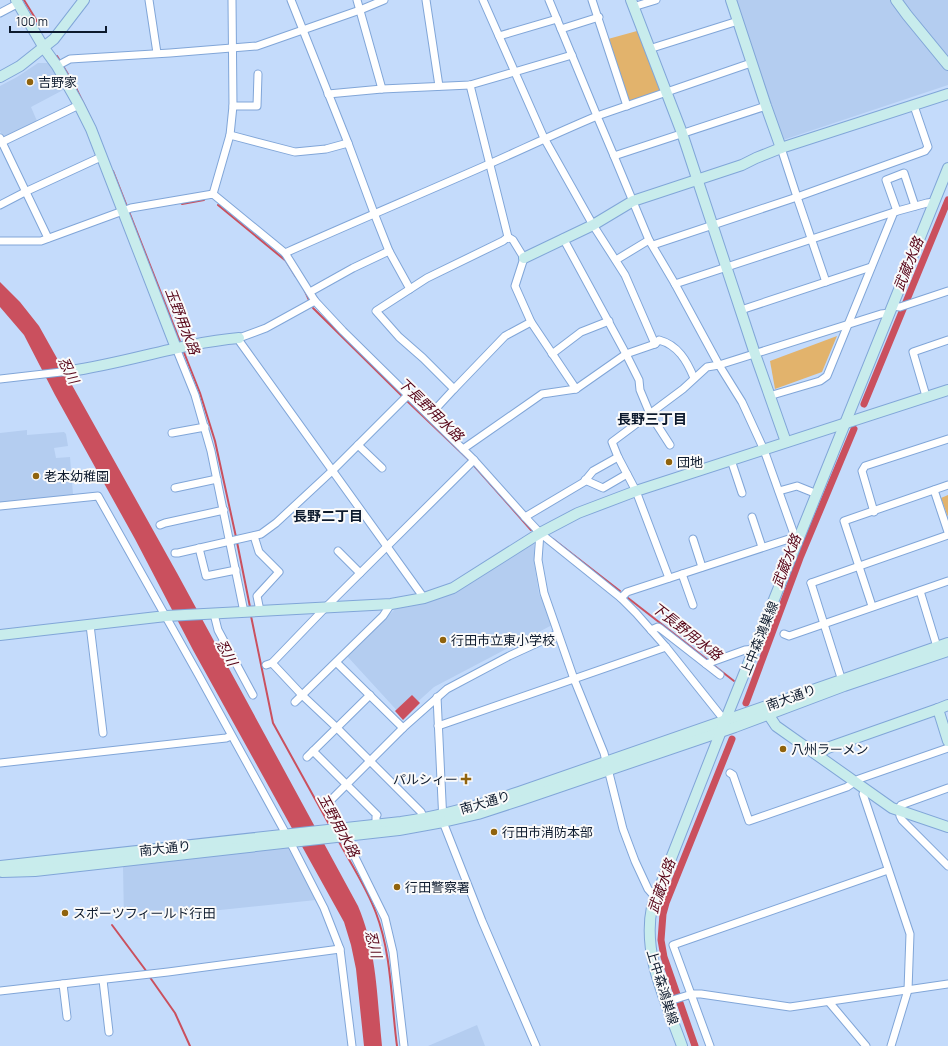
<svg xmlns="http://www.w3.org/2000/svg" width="948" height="1046" font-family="Manrope,'Noto Sans JP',sans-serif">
<rect width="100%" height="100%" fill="#c4dbfb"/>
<!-- built -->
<g fill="#b4cdf0">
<path d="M736,0H948V85L783,140Z"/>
<path d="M38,63H50L65,89L31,107L37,121L3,138L0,131V86L17,77Z"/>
<path d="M27,430V435L64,432L66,434L68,446L54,448L56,458L70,457L73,494L72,495L0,503V433Z"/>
<path d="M534,538V563L539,594L554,624L434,687L402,716L347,656L395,609L431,601Z"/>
<path d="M288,848L316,900L124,920L123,866Z"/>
<path d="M477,1025L485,1046H428Z"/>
</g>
<!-- green -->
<g fill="#e2b36c">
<path d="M637,31L662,90L629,101L608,39Z"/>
<path d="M837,336L822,372L775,389L770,361Z"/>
<path d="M948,495V517L941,498Z"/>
</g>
<!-- water -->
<g fill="#ca505e">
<path d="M0,282L20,302L39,326L177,573L358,906C377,950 377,999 382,1046H364L356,969L351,945L344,922L193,650L135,539L55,395L24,335L0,307Z"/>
<path d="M412,695L420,703L403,720L395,711Z"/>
</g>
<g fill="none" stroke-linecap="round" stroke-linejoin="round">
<!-- stream -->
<g stroke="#ca505e" stroke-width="2">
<path d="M24,0L40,26"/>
<path d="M57,56L75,86L92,121"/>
<path d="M113,171L181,344"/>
<path d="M182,204L204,200"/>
<path d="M218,205L286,261L296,277"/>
<path d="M303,287L309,300"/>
<path d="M313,308L403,397"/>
<path d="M183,350L200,393L215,441L236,537"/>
<path d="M406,400L469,460L531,530"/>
<path d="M553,539L620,591"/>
<path d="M237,542L250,607"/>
<path d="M628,598L709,661"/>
<path d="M251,616L273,723L330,826"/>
<path d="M712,664L734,681"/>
<path d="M338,840C351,864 367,888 376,913C392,955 391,1002 397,1046"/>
<path d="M112,925L147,972"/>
<path d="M149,976L175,1013L190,1046"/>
</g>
<!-- canal -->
<g stroke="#ca505e" stroke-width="7">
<path d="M864,404L948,200"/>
<path d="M746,703L800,558L854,429"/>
<path d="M695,1046L664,957L661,940L663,914L666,903L732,739"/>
</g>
<defs>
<g id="street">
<path d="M149,0L157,53"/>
<path d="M291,0L348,143"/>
<path d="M357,0L382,89"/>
<path d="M426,0L439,86"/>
<path d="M483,0L544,138L593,225L625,275L655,344"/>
<path d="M549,0L561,29"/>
<path d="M592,0L627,106"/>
<path d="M633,7L656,0"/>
<path d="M0,13L19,3"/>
<path d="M499,36L557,19"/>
<path d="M649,49L738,21"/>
<path d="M751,63L597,116L614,156L766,106"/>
<path d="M57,66L70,59L170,53L257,46L360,10L384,0"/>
<path d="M470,85L508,237"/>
<path d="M328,94L382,89L470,85L572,55"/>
<path d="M233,106H257L258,74"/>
<path d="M230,135L295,152L326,149L348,143L374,213L389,251"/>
<path d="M0,138L48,238"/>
<path d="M0,143L79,105"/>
<path d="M614,156L649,240L675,284L719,365L742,402L764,450L795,537"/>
<path d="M213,194L230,135L233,106L232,0"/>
<path d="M0,205L25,192L101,157"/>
<path d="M897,211L886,180L904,173L915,206"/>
<path d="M563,238L626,354L639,380L640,390L650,414L670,445"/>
<path d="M0,241H41L131,208L213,194L285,253L315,301L343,331L474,460L525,517"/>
<path d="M653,245L797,197L781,148"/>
<path d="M285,253C352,223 421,194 489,164C525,148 561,131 597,116L561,29L599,17"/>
<path d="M616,260L649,240"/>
<path d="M826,282L797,197L925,151L928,147L914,106"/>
<path d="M675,284L894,212L927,203L934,202"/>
<path d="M310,292L353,268L389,251L410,289"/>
<path d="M315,301L266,328L239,338L240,342L424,598"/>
<path d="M892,306L900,307L948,291"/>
<path d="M741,310L871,267"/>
<path d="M176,348L195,395L211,451L244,612"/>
<path d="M552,354L581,332L609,321"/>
<path d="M0,379L70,371"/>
<path d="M454,389L505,336L531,322L576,389L626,354L655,344L659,340C678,345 687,361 694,378"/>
<path d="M769,396L820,381L827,376L894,212"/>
<path d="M926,396L913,352L948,340"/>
<path d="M430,415L454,389L423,358L399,337L376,311L427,278L503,241L508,237L513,240L524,258L515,286L531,322"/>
<path d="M172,433L205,427"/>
<path d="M358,445L382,468"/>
<path d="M463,449L542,394L576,389"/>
<path d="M731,460L742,493"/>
<path d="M585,480L603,488L627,474"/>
<path d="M175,488L217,479"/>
<path d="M934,490L948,532"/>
<path d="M779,491L797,486L817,494"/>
<path d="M0,506L98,496L198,674L286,834L324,908L340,949L352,1046"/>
<path d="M874,512L862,471L865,466L948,439"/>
<path d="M752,517L762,547"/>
<path d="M160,525L165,523L224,510"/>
<path d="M540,533L525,517L584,482L593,471L618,457"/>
<path d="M254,536L259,552L279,572L257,596L260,611"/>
<path d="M693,539L702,567"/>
<path d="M199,548L206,576L236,570"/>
<path d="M338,551L360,573"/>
<path d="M175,553H178L261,534L276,523L332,471L408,395"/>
<path d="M682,574L693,605"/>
<path d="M669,578L636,491L618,457L612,442L683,389L707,367L719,365L881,314L890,313"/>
<path d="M811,583L948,535"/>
<path d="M811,583L843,684"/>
<path d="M920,591L938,650"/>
<path d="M621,598L627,592L795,537L799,539"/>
<path d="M872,606L844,521L948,485"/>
<path d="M214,614L218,630L253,695"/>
<path d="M90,625L103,733"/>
<path d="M651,630L658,627L661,629L720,675"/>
<path d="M784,634L789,636L948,581"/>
<path d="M272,663L302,695L336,727L421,812L424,818"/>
<path d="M337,663L403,728"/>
<path d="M706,664L745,650L755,649"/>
<path d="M266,665L272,663L326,607L474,460"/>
<path d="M437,697L443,822L482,921L536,1046"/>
<path d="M295,702L383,616L391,604"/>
<path d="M438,726L666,647"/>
<path d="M313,751L377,815L376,817V824"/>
<path d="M307,757L370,695"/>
<path d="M0,763L226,738L231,736"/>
<path d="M730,773L733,775L749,821L847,787L859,779L948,748"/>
<path d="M948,788L901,805L899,808L900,816L902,820L948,866"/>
<path d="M865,790L863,794L910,934L908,990L891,1046"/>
<path d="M328,803L403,728L447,689L509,656L557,634"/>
<path d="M345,833L348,843L385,918L393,952L404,1046"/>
<path d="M655,897L648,889L635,861L623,829L604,753L574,679L544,593L538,560L540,533L621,598L636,613L666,647L725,721"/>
<path d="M103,980L109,1032"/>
<path d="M63,984L67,1017"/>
<path d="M0,991L168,972L340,949"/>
<path d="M666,1002L692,994H701L790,1007L948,984"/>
<path d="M829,1002L866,1046"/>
<path d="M710,1046L673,945L888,870"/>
</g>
<g id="secondary">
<path d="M16,0L44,48L57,66L79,105L91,129L176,348"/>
<path d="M631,0L682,133L755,354L786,442"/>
<path d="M731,0L766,106L781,148"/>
<path d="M896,0L907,15L948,65"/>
<path d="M0,77L20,66L54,39L84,0"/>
<path d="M524,258L593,225L633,201L742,165L756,158L781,148L948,94"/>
<path d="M70,371C127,363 181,343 239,338"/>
<path d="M0,635L166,616L391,604L424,598L453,588L540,533L578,513L636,491L948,390"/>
<path d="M938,709L948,705"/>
<path d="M766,711L776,726L892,808L948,827"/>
<path d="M816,754L830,747L938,709L948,741"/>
<path d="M0,866L401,822C442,816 480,805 519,792L948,643"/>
<path d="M2,872L35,871L399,830L443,822L478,814L521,800L735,727L844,686L948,651"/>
<path d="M682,1046C666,1001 642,955 652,907L725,721L948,168"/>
</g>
</defs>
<!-- street casing -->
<use href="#street" stroke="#81a6d8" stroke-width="9"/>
<!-- secondary casing -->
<use href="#secondary" stroke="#81a6d8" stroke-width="12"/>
<!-- street -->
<use href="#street" stroke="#fff" stroke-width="7"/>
<!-- secondary -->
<use href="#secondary" stroke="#c8ecec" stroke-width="10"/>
</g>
<!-- markers -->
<g fill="#90630d" stroke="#fafafa" stroke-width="1.5">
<circle cx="30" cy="82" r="4"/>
<circle cx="669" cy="462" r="4"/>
<circle cx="36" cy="476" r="4"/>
<circle cx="443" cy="640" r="4"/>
<circle cx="783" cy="749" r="4"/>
<path d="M464 773h4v4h4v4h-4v4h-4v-4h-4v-4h4z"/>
<circle cx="494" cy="832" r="4"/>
<circle cx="397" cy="887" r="4"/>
<circle cx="65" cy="913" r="4"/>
</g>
<g text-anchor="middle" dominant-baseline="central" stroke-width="4" stroke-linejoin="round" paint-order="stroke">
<!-- poi labels -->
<g font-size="13" fill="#0d1a2d" stroke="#fafafa" text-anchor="start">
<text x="38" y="82">吉野家</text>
<text x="677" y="462">団地</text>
<text x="44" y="476">老本幼稚園</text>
<text x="451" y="640">行田市立東小学校</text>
<text x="791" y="749">八州ラーメン</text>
<text x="458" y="779" text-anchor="end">パルシィー</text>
<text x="502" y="832">行田市消防本部</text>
<text x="405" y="887">行田警察署</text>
<text x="73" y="913">スポーツフィールド行田</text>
</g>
<!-- street labels -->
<g font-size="13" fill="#0d1a2d" stroke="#fafafa">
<text transform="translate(759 638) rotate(-68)">上中森鴻巣線</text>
<text transform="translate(791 697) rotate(-20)">南大通り</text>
<text transform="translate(485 802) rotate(-16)">南大通り</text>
<text transform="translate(165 848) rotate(-6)">南大通り</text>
<text transform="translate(663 987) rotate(73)">上中森鴻巣線</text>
</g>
<!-- water labels -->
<g font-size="14" font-style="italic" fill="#560417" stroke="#fafafa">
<text transform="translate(908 264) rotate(-68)">武蔵水路</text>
<text transform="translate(183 321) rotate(69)">玉野用水路</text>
<text transform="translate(69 370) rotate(63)">忍川</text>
<text transform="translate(431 409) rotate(44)">下長野用水路</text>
<text transform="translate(786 561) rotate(-69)">武蔵水路</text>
<text transform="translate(687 631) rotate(38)">下長野用水路</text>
<text transform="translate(227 652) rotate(61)">忍川</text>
<text transform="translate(339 825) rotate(61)">玉野用水路</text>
<text transform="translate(661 886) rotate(-71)">武蔵水路</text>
<text transform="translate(374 944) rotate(76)">忍川</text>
</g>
<!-- neighbourhood labels -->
<g font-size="14" font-weight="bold" fill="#0d1a2d" stroke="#fafafa">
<text x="652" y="418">長野三丁目</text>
<text x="328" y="515">長野二丁目</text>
</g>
</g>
<!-- scale -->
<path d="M10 26v6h96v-6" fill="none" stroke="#0d1a2d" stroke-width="2"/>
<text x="16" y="26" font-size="12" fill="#0d1a2d" stroke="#fafafa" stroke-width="3" paint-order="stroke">100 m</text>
</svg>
